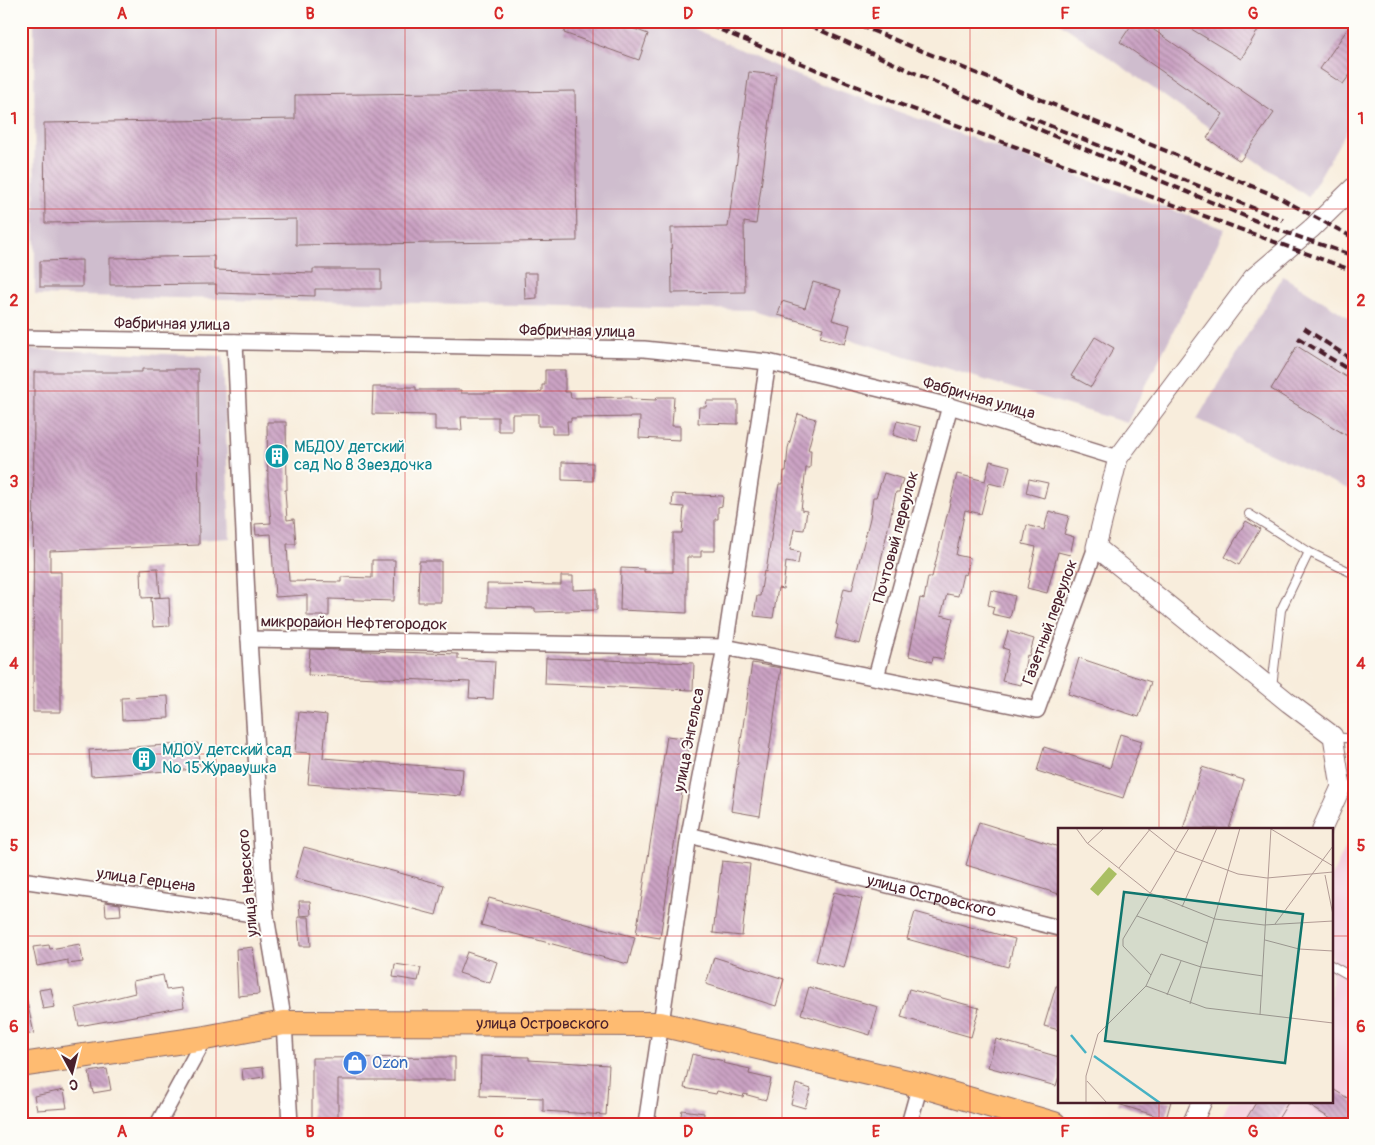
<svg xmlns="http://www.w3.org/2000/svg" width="1375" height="1145" font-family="Pangolin,sans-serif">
<defs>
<pattern id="building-back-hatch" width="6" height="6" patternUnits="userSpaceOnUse" patternTransform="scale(1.25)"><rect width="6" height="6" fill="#cba3c4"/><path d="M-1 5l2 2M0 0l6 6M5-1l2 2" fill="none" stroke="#a7849f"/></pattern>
</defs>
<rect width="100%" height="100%" fill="#fdfcf7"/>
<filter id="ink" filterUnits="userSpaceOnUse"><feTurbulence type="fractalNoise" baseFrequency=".02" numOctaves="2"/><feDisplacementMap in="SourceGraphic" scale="10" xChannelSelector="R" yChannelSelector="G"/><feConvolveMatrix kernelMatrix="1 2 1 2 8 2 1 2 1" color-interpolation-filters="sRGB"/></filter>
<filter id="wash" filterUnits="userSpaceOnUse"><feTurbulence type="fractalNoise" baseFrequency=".0096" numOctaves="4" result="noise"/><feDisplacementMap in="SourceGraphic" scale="20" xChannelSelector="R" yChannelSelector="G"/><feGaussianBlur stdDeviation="1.12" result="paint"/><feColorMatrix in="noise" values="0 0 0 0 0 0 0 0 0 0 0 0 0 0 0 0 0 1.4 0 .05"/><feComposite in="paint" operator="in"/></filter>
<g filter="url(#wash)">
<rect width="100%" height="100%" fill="#f8eddc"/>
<!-- built -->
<path fill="#f3cfdf" d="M1354,829V1124H1219L1229,1101H1331V878Z"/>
<!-- industrial -->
<g fill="#cfbdce">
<path d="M34,21H678L788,72L1225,229L1127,423L753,310L35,295Z"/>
<path d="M1057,21H1354V118L1308,197Z"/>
<path d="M1283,276L1354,321V492L1197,419Z"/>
<path d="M23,349L223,356L230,538L31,550Z"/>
</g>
<g id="blocks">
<!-- building -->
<g fill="url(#building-back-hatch)">
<path d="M569,21H613L648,34L639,60L564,33Z"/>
<path d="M1134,21H1141L1274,113L1240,161L1207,138L1223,114L1120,42Z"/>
<path d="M1178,21H1254L1261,25L1241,59Z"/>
<path d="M1353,21L1354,69L1343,84L1320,69Z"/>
<path d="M749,72L776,75L756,224L744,222L745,292L672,293L671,228L728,227Z"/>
<path d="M575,91L577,241L296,245V219L45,223L44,123L295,119V95Z"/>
<path d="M214,256V270L313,273V269H381V289H315V296L216,293V284L110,285V258Z"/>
<path d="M82,260V287H40V261Z"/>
<path d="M524,273H537V298L525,299Z"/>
<path d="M813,282L841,290L832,320L850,325L845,344L820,337L823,328L778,315L782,301L805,308Z"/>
<path d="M1095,337L1114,348L1091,387L1071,376Z"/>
<path d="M1297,346L1354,382V440L1271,389Z"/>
<path d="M142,369H198L199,545L50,551V572H61V712H33L34,372H142Z"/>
<path d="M545,370H565V392H570L571,398L631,397V399L656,400L657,397H674L672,426H680V440L639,438L640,417L571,418V421H567L568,434H552V426H538V414H512V431H498V417H461L462,430H435V415L372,414L373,387H416V390H461V393H537L542,391V385H545Z"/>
<path d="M707,401H738V424L698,423L699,407H706Z"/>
<path d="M798,414L816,419L808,450H811L810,468H806L801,510L807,511L804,530L794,529L790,550L800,552L798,564L786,562L783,589L778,588L773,618L754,616L757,596H760L764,571L766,572L779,484H783L784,471H786L788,448Z"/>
<path d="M897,421L921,427L917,442L893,435Z"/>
<path d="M267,422H286L287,490H285L287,520L294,519L296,544H287L289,581L341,582V577L372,578V560H395L394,601L329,599V616H307V595L275,597L271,534L256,535L255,524L271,523L268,486Z"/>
<path d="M990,461L1010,466L1005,487L989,483L981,514L965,510L956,555L970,558L966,575L963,574L958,596L947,594L941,615L953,618L943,659L933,657L932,662L909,656L920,598L924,599L928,577H932L957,474L985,481Z"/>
<path d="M562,462L593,463V481L562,480Z"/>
<path d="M884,473L903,479L899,492H896L876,583L860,644L835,638L838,625L836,624L844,588L852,590L870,518L873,497H876Z"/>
<path d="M1029,479L1048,483L1044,498L1026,493Z"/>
<path d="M673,494L723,496L722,506L718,507V519H715V551H701V557H687V613L620,610L621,568L644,569V572H673V533H682L684,507L672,506Z"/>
<path d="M1049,511L1069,516L1064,534L1074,537L1070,555L1058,552L1047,593L1027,588L1036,547L1023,544L1027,525L1044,530Z"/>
<path d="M1246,521L1260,529L1239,565L1225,557Z"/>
<path d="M419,561H441V602H418Z"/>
<path d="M158,568L160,597L142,598L141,569Z"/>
<path d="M561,576H573V590L597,589V610L535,612V608L487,607V584L561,585Z"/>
<path d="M991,590L1015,596L1010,618L992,614L994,607L988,605Z"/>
<path d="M169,597L170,626L153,627L151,598Z"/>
<path d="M1008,631L1034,639L1029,656L1027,655L1021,685L1002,681L1009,650L1003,648Z"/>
<path d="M310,649L458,654V659L495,661L493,699L469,698L470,682L308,675Z"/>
<path d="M546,658L694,663L693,690L545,684Z"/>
<path d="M1079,658L1151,682L1139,717L1068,694Z"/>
<path d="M752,663L781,668L760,816L731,811Z"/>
<path d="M168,696L169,718L122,720L121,698Z"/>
<path d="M299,712L327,715L323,758L463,769L461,796L308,784L311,753L295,752Z"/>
<path d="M1120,734L1142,741L1123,798L1037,771L1044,747L1110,768Z"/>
<path d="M667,736L690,739L660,938L636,934Z"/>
<path d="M198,743L199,769L91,776L89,750Z"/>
<path d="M1202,767L1244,780L1229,829H1183Z"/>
<path d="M979,822L1059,847V894L966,865Z"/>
<path d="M304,847L444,885L436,915L295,878Z"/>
<path d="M722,861L750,864L742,936L713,933Z"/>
<path d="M834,892L862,899L844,968L816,961Z"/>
<path d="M489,898L635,937L628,964L481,925Z"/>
<path d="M299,901H310L311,915L300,916Z"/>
<path d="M105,902L120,904L121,915L106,916Z"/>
<path d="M915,912L1015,939L1008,967L907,939Z"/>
<path d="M298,917H309L311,946H300Z"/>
<path d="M80,944L83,962L68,964V960L37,966L33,947L49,945L50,949Z"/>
<path d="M253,947L259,994L238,996L236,949Z"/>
<path d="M467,952L497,962L490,983L459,973Z"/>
<path d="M714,957L784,979L776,1006L706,984Z"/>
<path d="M395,964L421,968L418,981L393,977Z"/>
<path d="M163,975L166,990L181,988L184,1007L79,1026L75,1008L135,993L133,981Z"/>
<path d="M1056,986H1059V1030L1044,1026Z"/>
<path d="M809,987L878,1007L870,1035L801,1014Z"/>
<path d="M51,988L55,1007L43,1009L39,990Z"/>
<path d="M909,989L979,1008L971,1037L901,1017Z"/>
<path d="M26,997L34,1033L21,1036V998Z"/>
<path d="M996,1039L1059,1057V1076L1056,1086L988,1067Z"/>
<path d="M692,1054L724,1061L723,1063L750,1069L749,1074L771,1079L766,1100L744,1094L743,1097L717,1091L716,1094L684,1088Z"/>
<path d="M481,1056L529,1057V1060L609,1065L606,1115L543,1111V1098L480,1096Z"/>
<path d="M455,1057V1080H338V1124H312V1058Z"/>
<path d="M263,1067L264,1077L243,1080L242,1069Z"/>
<path d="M107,1069L111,1090L93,1093L89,1072Z"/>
<path d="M796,1084L811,1089L805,1108L791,1104Z"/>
<path d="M1331,1088L1354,1102V1124H1339L1302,1101H1331Z"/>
<path d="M64,1090L67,1108L37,1110L34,1096Z"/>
<path d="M1118,1101H1171L1166,1119L1118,1104Z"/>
<path d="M1257,1101H1289L1275,1124H1243Z"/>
<path d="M682,1110L704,1113L703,1124L680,1121Z"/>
</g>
</g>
</g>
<g filter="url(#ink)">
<use href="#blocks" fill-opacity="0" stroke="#876769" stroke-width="1"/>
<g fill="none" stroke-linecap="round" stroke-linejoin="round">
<defs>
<g id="service">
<path d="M1249,514L1309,552L1354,574"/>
<path d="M1272,687L1281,610L1309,552"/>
<path d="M1335,737L1354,739"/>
<path d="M1331,965L1354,978"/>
</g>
<g id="minor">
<path d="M21,338L644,349L768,362L950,406L1118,458"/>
<path d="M235,342L249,639L266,916L284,1023L290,1124"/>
<path d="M249,639L725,647L1037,710L1096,547"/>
<path d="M876,677L950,406"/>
<path id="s1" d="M689,835L1059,928"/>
<path d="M21,880L266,916"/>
<path d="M158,1124L205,1038"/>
<path d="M646,1124L689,835L725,647L768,362"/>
<path d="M909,1124L920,1085"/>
</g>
<g id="tertiary">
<path d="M1322,829L1341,787L1333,736L1289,703L1096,547L1118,458L1253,278L1312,228L1354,187"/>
<path d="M1192,1124L1202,1101"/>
</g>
<g id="primary">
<path id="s2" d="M21,1065L205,1038L284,1023L660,1024L920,1085L1054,1124"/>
</g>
</defs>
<!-- service casing -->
<use href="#service" stroke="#876769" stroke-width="10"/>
<!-- minor casing -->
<use href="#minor" stroke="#876769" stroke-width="18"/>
<!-- tertiary casing -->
<use href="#tertiary" stroke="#876769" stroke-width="21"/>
<!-- primary casing -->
<use href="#primary" stroke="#876769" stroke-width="26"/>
<!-- service -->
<use href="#service" stroke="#fff" stroke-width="8"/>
<!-- minor -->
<use href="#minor" stroke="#fff" stroke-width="15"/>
<!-- tertiary -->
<use href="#tertiary" stroke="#fff" stroke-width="19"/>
<!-- primary -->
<use href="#primary" stroke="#febb71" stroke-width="24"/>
<!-- rail -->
<g stroke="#4a1f2b" stroke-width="4" stroke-dasharray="8 4" stroke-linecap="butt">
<path d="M699,21L899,104L1354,271"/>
<path d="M800,21L1054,136L1273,228L1354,256"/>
<path d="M849,21L1276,196L1354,238"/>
<path d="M1026,116L1283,220"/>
<path d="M1304,328L1354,361"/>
<path d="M1298,338L1354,373"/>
</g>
</g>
</g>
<!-- grid -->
<path fill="none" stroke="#d62828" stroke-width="1" stroke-opacity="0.55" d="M216,21V1124M405,21V1124M593,21V1124M782,21V1124M970,21V1124M1159,21V829M21,209H1354M21,391H1354M21,572H1354M21,754H1354M21,936H1059M1331,936H1354M1159,1101V1124"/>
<!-- icons -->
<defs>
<symbol id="building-disc" viewBox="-11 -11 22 22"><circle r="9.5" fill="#0f9aa8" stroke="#fdfcf7"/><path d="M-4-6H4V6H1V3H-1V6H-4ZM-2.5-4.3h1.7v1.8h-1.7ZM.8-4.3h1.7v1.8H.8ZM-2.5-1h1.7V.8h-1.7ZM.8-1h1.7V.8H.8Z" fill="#fff"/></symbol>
<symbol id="shop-disc" viewBox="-11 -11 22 22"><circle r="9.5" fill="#3f7fe0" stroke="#fdfcf7"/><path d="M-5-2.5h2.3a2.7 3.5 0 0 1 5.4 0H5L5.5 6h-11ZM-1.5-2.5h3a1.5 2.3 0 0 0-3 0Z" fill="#fff"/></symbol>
</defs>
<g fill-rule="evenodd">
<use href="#building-disc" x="263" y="442" width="28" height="28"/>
<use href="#building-disc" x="130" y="745" width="28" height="28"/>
<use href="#shop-disc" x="341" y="1049" width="28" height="28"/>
</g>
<g text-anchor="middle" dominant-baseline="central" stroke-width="4" stroke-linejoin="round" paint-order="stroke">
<!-- street labels -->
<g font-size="16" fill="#4a1f2b" stroke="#fdfcf7">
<text transform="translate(172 324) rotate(1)">Фабричная улица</text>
<text transform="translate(577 331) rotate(1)">Фабричная улица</text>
<text transform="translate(979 398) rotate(16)">Фабричная улица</text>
<text transform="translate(896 537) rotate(-75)">Почтовый переулок</text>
<text transform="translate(1050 622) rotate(-70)">Газетный переулок</text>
<text transform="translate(354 623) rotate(1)">микрорайон Нефтегородок</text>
<text transform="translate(689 740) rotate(-79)">улица Энгельса</text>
<text transform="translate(146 880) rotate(8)">улица Герцена</text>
<text transform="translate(248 883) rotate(-95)">улица Невского</text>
<text stroke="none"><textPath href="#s1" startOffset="250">улица Островского</textPath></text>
<text stroke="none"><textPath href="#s2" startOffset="525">улица Островского</textPath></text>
</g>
<!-- culture labels -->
<g font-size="16" fill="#0d838f" stroke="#fdfcf7" text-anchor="start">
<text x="294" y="447">МБДОУ детский<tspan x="294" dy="18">сад № 8 Звездочка</tspan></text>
<text x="162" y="750">МДОУ детский сад<tspan x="162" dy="18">№ 15 Журавушка</tspan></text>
</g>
<!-- shop labels -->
<g font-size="16" fill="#366cbe" stroke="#fdfcf7" text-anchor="start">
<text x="372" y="1063">Ozon</text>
</g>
</g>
<!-- overview -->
<g transform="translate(1058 828)">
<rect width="275" height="275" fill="#f8eddc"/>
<path d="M51,39L59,46L40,68L32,61Z" fill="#aabf63"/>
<path fill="none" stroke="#47b2c4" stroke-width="2.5" d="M13,207L28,225M36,228L102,275"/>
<path fill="none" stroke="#b29b95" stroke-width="1" d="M18,0L29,15L92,65L157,91L206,97L275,93M89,0L118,23L180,46L209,50L275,44M208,0H231M213,1L275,38M30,15L46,0M61,40L93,0M267,47L275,87M124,79L159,0M79,88L150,115M217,96L275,18M207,112L241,121L275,123M93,147L103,126L143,139L205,148M88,158L148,180L275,195M109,167L123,133M132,176L182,0M202,187L213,0M233,191L241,121M29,253L49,275M28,275V248L40,206L88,158L93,147L65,118V111L131,0"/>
<path fill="#0f766e" fill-opacity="0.15" stroke="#0f766e" stroke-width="2.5" d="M66,64L245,86L227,235L47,213Z"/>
<rect width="275" height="275" fill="none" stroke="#4a1f2b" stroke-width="2.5"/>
</g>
<!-- margin -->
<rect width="1375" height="1145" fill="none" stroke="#fdfcf7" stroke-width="55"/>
<!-- north arrow -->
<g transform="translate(72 1072) rotate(173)" stroke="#fdfcf7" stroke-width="4" paint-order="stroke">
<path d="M0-4L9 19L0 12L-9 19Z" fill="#4a1f2b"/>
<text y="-8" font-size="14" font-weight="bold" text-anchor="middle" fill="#4a1f2b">С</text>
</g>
<rect x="28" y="28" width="1320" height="1090" fill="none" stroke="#d62828" stroke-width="2"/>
<g font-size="16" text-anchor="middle" font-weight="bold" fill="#d62828">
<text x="122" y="19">A</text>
<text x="310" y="19">B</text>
<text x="499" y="19">C</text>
<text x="688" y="19">D</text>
<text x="876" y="19">E</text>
<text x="1065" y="19">F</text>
<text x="1253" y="19">G</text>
<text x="14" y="124">1</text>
<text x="1361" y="124">1</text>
<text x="14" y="306">2</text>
<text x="1361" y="306">2</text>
<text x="14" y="487">3</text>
<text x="1361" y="487">3</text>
<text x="14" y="669">4</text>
<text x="1361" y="669">4</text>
<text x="14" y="851">5</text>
<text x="1361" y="851">5</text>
<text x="14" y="1032">6</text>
<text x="1361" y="1032">6</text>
<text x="122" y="1137">A</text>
<text x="310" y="1137">B</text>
<text x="499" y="1137">C</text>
<text x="688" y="1137">D</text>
<text x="876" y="1137">E</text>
<text x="1065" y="1137">F</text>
<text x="1253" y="1137">G</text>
</g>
</svg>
